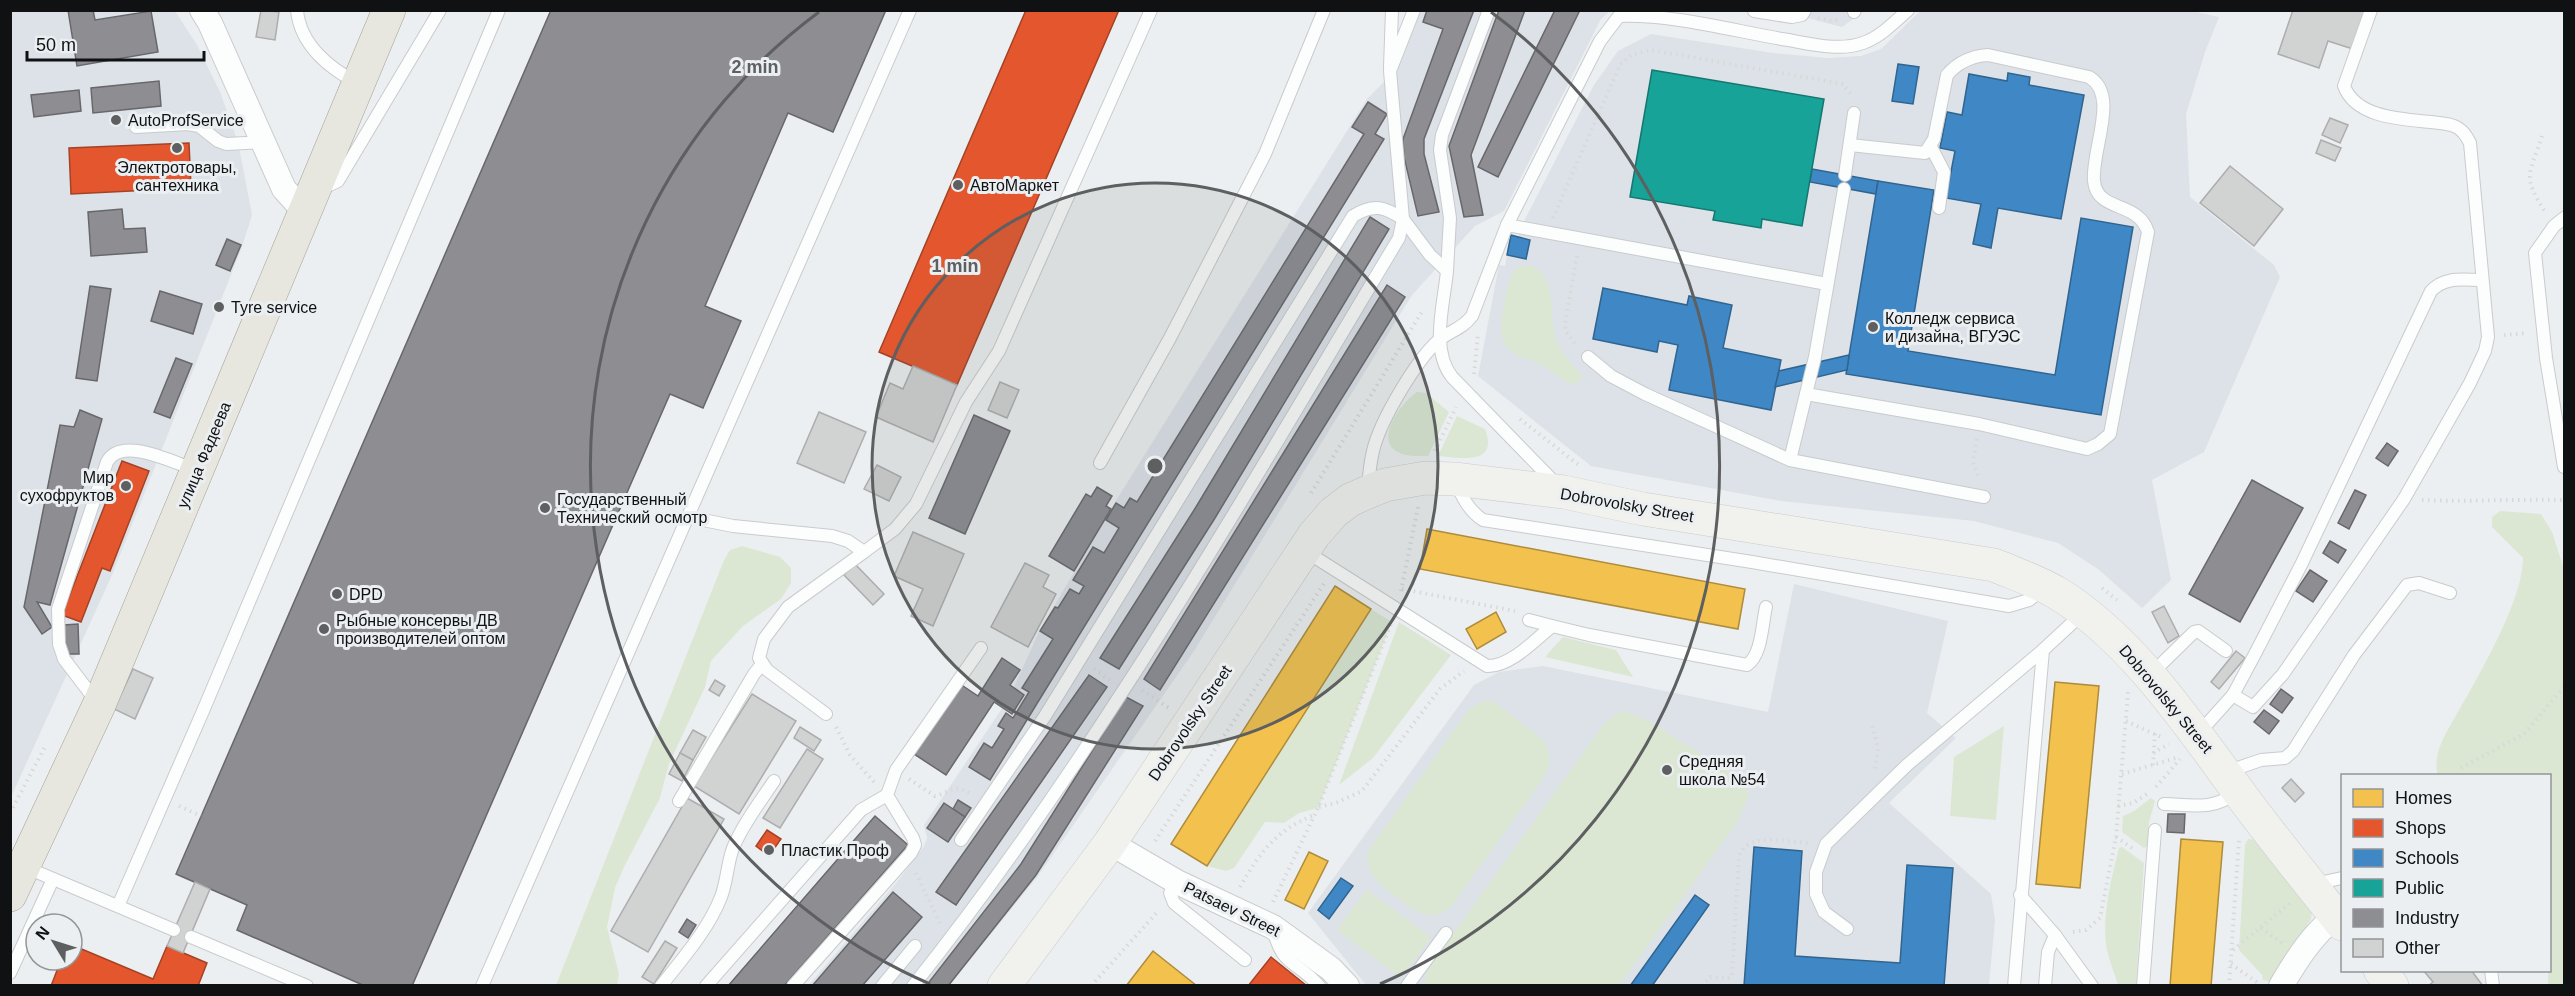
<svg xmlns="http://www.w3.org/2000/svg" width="2575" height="996" font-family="Helvetica,sans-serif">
<rect width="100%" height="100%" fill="#eceff1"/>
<!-- built -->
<g fill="#dce2e7">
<path d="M2187,10L2219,17L2205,52L2186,114L2190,197L2274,265L2280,277L2204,452L2152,480L2171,580L2142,608L2098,569L2058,543L1974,521L1781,501L1591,466L1478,376L1499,265L1505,266L1511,235L1518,237L1521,227L1594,85L1618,51L1651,34L1773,53L1828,58L1861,56L1881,49L1920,11Z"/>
<path d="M11,11H175L197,45L220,92L238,142L252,215L242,247L112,575L11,797Z"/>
<path d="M1418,11H1610L1601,19L1504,211L1475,226L1412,295L1194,651L1038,876L950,985L808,986L897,882L924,846L927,838L924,825L1009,698L1039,632L1117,499L1367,99L1396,70Z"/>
<path d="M1781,11H1864L1842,27Z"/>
<path d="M1794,584L1948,621L1927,713L1956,738L1889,803L1991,894L1995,920L1989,985H1366L1308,913L1474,685L1499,672L1543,666L1768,712Z"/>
</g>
<!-- green -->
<g fill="#dbe7d3">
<path d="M1523,265C1563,268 1545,320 1559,346C1564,357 1575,367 1582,376L1579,382L1573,385C1559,379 1548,367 1534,361C1528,358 1521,358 1516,355C1494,342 1502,316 1506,296C1508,284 1511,270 1523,265Z"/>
<path d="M1417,392L1426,393L1449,412L1428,456C1418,456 1405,457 1396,451C1375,437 1403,401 1417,392Z"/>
<path d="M1457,416L1485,429C1499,466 1461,458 1438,456Z"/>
<path d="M2500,511L2541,514L2552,532L2564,569V985H2548L2550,776H2438C2434,761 2438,750 2444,737C2468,693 2523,606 2523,558L2492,527V517Z"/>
<path d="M742,546L780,557L791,568V583L781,599L743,626L711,661L705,687L669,764L660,798L624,867L615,888L607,927L619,974L617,985H556L724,560L730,550Z"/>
<path d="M1371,609L1392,622L1318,808L1299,813L1284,823L1265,822L1234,868L1226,871L1207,866Z"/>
<path d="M1399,622L1451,655L1373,758L1339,785Z"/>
<path d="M1563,637L1616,650L1633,677L1545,657Z"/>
<path d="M1482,701H1492L1500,706L1544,741L1549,753V765L1542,780L1453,904C1446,911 1438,916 1427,915C1414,913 1377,884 1371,872C1368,866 1367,860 1367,853L1467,712Z"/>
<path d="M1625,711L1649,721L1734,775L1744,785L1749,796L1736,824L1619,985H1425L1427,970L1604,724L1614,715Z"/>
<path d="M2004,726L1996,820L1950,816L1954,757Z"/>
<path d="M2151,798L2155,801L2149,822L2147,846L2144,848L2122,832L2123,816L2134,811Z"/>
<path d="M2248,839L2258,840L2312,911L2311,919L2273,978L2268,981L2263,980L2262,975L2239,950L2245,845Z"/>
<path d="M2122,847L2144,863L2136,985H2118C2115,975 2111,965 2108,954C2100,921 2111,880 2119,848Z"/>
<path d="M1367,890L1431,937L1401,978L1337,930Z"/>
</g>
<!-- homes -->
<g fill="#f2c14e" stroke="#ae8c3c" stroke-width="1.5">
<path d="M1427,529L1745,589L1738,629L1420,569Z"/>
<path d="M1335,586L1371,609L1207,866L1171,844Z"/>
<path d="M1496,612L1506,632L1477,649L1466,629Z"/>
<path d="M2055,682L2099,686L2080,888L2036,884Z"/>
<path d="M2181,839L2223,842L2211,986H2170Z"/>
<path d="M1309,852L1328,861L1304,909L1285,900Z"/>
<path d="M1153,951L1197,986H1126Z"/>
</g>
<!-- shops -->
<g fill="#e4572e" stroke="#a44226" stroke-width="1.5">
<path d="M1026,10H1119L957,385L879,352Z"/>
<path d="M189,143L191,188L71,194L69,148Z"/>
<path d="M122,461L149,471L110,571L102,568L81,622L62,615Z"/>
<path d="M767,830L781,839L769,856L756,846Z"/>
<path d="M72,945L153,979L167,946L207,963L198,986H51L61,960H72Z"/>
<path d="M1271,957L1307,986H1248Z"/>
</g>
<!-- schools -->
<g fill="#3f88c5" stroke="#31648f" stroke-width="1.5">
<path d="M1898,64L1919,67L1913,104L1892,101Z"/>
<path d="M2008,73L2030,77L2029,85L2084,95L2061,219L1998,208L1991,248L1973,244L1981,204L1946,198L1955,151L1940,148L1947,112L1962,115L1969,74L2007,81Z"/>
<path d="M1812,169L1878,181L1876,194L1810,182Z"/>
<path d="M1878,181L1934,190L1908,351L2055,375L2081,218L2133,227L2101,415L1846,374Z"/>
<path d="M1511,235L1530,240L1526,259L1507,255Z"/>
<path d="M1603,288L1687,305L1689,296L1732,305L1723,348L1781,360L1771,410L1669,390L1678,345L1659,341L1657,352L1593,339Z"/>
<path d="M1849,355L1847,370L1775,387L1779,371Z"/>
<path d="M1754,847L1802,851L1795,956L1900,963L1907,865L1953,868L1944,986H1744Z"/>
<path d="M1341,878L1353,886L1329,919L1318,910Z"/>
<path d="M1695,895L1709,905L1652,986H1630Z"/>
</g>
<!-- public -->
<path fill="#17a398" stroke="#157770" stroke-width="1.5" d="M1652,70L1824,99L1802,226L1762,219L1761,228L1713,220L1715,211L1630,197Z"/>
<!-- industry -->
<g fill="#8d8d92" stroke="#68686c" stroke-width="1.5">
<path d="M68,10H93L95,20L151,11L158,52L77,66Z"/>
<path d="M551,10H886L833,132L788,113L705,306L741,321L703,408L670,394L412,986H365L237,930L247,905L176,874Z"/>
<path d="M1427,10H1474L1424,139V154L1439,212L1418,216L1404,157L1403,139L1443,29L1423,22Z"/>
<path d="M1499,10H1525L1471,155L1483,215L1464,217L1449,146Z"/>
<path d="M1555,10H1580L1498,177L1478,167Z"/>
<path d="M159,81L161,106L93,113L91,88Z"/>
<path d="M79,90L81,111L34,117L31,95Z"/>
<path d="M1368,102L1387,114L1375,134L1384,139L990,780L969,767L984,743L992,748L1004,729L998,726L1006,713L1013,718L1029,692L1022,688L1053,639L1040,631L1055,607L1058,608L1070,589L1079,594L1084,586L1073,580L1093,547L1104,553L1119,528L1106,520L1116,503L1124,508L1130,498L1137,502L1364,134L1352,127Z"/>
<path d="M122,209L124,229L145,228L147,252L91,256L88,212Z"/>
<path d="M1370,217L1389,229L1215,518L1119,669L1100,658L1196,507Z"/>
<path d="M227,239L241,245L230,271L216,265Z"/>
<path d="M1387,285L1405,297L1160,690L1144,679Z"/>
<path d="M90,286L111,289L97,381L76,378Z"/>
<path d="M160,291L202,304L193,334L151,321Z"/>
<path d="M176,358L192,364L170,418L154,412Z"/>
<path d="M80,410L102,419L50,605L37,602L52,627L42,634L24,607L60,425L74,427Z"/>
<path d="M974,415L1010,431L965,534L929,518Z"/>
<path d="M2387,443L2398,451L2388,466L2376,458Z"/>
<path d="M2252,480L2303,508L2240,622L2189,594Z"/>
<path d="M1097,487L1112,496L1106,506L1111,509L1074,571L1049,556L1086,494L1091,497Z"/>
<path d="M2355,490L2366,495L2349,529L2338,523Z"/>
<path d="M2330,541L2346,550L2338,563L2323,553Z"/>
<path d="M2310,570L2327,581L2313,602L2296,591Z"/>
<path d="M78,624L79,654H65L64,625Z"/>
<path d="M1002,658L1020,670L1010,685L1024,695L1012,714L994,702L946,775L914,754L960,684L978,696Z"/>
<path d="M1089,675L1107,687L956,905L936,892Z"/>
<path d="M2281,689L2293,698L2282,713L2270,704Z"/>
<path d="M1126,697L1143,706L1036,875L948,986H926L1021,864Z"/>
<path d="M2264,710L2279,721L2269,734L2254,722Z"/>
<path d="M958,800L971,808L965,817L953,809Z"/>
<path d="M944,803L965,817L948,842L927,828Z"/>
<path d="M2168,814H2185L2184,833L2167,832Z"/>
<path d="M875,816L908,845L784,986H728Z"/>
<path d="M893,892L922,917L862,986H812Z"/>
<path d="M687,919L696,925L688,938L679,932Z"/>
</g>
<!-- building -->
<g fill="#d1d2d2" stroke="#adadae" stroke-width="1.5">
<path d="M261,10L279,12L275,40L256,37Z"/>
<path d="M2293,10H2369L2356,50L2328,41L2319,68L2278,54Z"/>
<path d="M2330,118L2348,125L2340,143L2322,135Z"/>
<path d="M2321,140L2341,148L2335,161L2316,153Z"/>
<path d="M2230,166L2283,209L2254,246L2200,203Z"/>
<path d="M913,366L957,385L933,442L876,417L890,383L903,389Z"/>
<path d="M1000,382L1019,390L1007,418L988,410Z"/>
<path d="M819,412L866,432L844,483L797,463Z"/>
<path d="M877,465L901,477L889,501L864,489Z"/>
<path d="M913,532L964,554L933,626L911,616L923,589L894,576Z"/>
<path d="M1025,563L1049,575L1043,587L1056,594L1028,647L991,627Z"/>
<path d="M855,564L884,594L873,605L844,575Z"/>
<path d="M2164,606L2179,636L2168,643L2152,612Z"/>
<path d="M2236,651L2245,658L2219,689L2211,682Z"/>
<path d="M133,669L153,678L135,719L114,709Z"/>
<path d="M715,680L725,686L719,696L709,690Z"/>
<path d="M752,694L796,721L739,814L694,786Z"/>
<path d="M800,727L821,740L814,751L794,738Z"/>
<path d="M693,730L706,737L693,760L680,753Z"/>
<path d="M807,749L823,759L780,828L763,818Z"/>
<path d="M680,753L693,760L682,781L669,774Z"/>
<path d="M2291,779L2304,793L2295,802L2282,788Z"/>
<path d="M687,798L724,819L648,952L611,931Z"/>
<path d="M195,882L210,889L183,953L167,946Z"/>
<path d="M665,941L677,948L654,984L642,977Z"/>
<path d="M2423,970H2471L2483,986H2428L2433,982Z"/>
</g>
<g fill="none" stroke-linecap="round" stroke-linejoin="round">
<defs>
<g id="service">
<path d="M297,10C300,45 330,69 358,83"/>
<path d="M1414,10L1390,71L1403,219L1430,255L1447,271C1444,304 1430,349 1452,377L1557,485"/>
<path d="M1754,11L1792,17L1802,15L1805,10"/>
<path d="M1854,12L1855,10"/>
<path d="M1390,67L1392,10"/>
<path d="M136,127L188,124L199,126L218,141L226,144L264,142"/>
<path d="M1931,147L1944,172L1939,208"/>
<path d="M1845,175L1854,113"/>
<path d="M321,189L338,181L440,10"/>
<path d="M1844,189L1815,357L1806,394L1979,424L2087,449L2098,444L2110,434L2148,232C2138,200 2097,213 2094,181C2091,150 2120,95 2089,77L1988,55C1971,56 1958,62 1947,75L1934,139L1925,153L1850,145"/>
<path d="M2564,218L2554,226L2535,253L2546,358L2564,467"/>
<path d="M1507,225L1827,284"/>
<path d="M1447,271L1450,218L1440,150L1442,135L1489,10"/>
<path d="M1588,357L1611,376L1645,394L1790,460L1984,497"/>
<path d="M1790,460L1806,394"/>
<path d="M1100,463L1170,338L1265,154L1324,10"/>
<path d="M1456,482C1462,497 1469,511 1483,520L1752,562L2009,606L2029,600L2044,588"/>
<path d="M1368,487C1369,475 1370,463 1373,451C1380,421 1416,360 1439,340C1451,330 1461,330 1472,316L1507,225L1600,41L1619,16C1671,14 1730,30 1782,39C1808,43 1838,52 1863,43C1880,37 1895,22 1908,10"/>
<path d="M688,517L733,526L832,536L848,541L864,552L895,529L916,504L966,402L999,351L1151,10"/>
<path d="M1305,551L1487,666C1510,667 1535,640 1552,626L1589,635L1747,665C1762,655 1762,624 1766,607"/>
<path d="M1529,620L1552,626"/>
<path d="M2149,676L2194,632L2198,631L2226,651"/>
<path d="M2233,695L2253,707L2283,674L2404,499L2470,383L2485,351L2488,337L2470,143C2466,135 2462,129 2454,126C2447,123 2438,123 2431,122C2402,119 2356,118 2344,86L2371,10"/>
<path d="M96,701L64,659L59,644L58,609L107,462C121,435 174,463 196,470"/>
<path d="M826,714L767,670L759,658L764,639L788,607L864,552"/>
<path d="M2198,734L2233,695L2256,652L2302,563L2431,291C2445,276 2463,280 2482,280"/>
<path d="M2226,772L2261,760L2285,758L2293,751L2354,655L2407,585L2419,583L2450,593"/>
<path d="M679,801L754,674L762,664"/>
<path d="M2164,804C2192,805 2213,811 2237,792"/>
<path d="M25,867L174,930"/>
<path d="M1177,882L1170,893L1174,903L1245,960"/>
<path d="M2314,884L2342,878"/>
<path d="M2020,895L2055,935L2092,986"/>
<path d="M118,906L203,711L499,10"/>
<path d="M1273,928C1282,968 1297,960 1319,986"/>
<path d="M1847,929L1824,912L1816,894V872L1826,844L1907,765L2043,650"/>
<path d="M191,937L307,986"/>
<path d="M2491,970L2493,986"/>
<path d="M10,973L53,879"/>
<path d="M482,986L910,10"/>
<path d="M661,986C683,958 708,930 721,897C727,882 727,864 733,848C743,824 760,802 774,781"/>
<path d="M706,986L861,810L887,795"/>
<path d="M793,986L911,853L915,845L913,838L887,795L896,770L981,648"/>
<path d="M882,986L915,946"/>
<path d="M913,986C1099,753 1246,492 1399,238L1403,219C1385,207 1374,203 1353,216L1045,716L961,840"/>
<path d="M1407,986L1446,933"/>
<path d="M2014,986L2043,650L2083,613"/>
<path d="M2045,986L2048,952L2055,935"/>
<path d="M2143,986L2155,830"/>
</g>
<g id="minor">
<path d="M202,10L210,23L284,189L305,212"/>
<path d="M1110,843L1177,882L1273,927L1331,969L1347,986"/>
<path d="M2281,986C2297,959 2312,935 2336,916"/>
</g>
<g id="secondary">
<path d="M2380,970L2392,986"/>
<path d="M1004,986L1110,843L1314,535L1333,513L1350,500L1368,492L1385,485L1425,478L1454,479L1564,492L1643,509L1994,565C2015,574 2037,581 2057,593C2130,637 2188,723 2238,791C2271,836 2307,880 2342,924"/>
</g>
<path id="primary" d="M10,895L99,705L389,10"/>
</defs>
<!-- service casing -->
<use href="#service" stroke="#c9cbcc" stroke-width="14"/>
<!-- minor casing -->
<use href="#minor" stroke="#c9cbcc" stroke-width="26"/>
<!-- secondary casing -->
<use href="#secondary" stroke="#c9cbcc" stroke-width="34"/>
<!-- primary casing -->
<use href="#primary" stroke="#a4a296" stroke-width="34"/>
<!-- path -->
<g stroke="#d8d8d8" stroke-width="4" stroke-dasharray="1.5 4.5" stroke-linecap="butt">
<path d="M1818,18L1833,21L1840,19"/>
<path d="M2542,136C2529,176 2522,175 2545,212"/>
<path d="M1553,218L1620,65L1631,55L1651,50L1843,84L1852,96"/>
<path d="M1577,256L1565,324L1566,332L1577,346"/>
<path d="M2504,335L2527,333"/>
<path d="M1474,374L1478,334"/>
<path d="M1520,419L1580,466"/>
<path d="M1977,439L1973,462L1979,479"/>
<path d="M1435,451L1456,407"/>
<path d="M1311,493L1423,310"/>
<path d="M2422,500C2470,502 2517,499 2564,500"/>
<path d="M2102,588L2117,600"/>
<path d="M1402,589L1515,611"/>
<path d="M1401,591L1418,507"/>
<path d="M1094,669L1110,680"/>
<path d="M1142,690L1169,708"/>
<path d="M2126,721L2163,738"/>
<path d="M1872,726L1878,747L1875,770"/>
<path d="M836,727L850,755L874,782"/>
<path d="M2153,753L2169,744"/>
<path d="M2153,765L2155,733"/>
<path d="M2461,768L2524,734L2564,687"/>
<path d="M2122,774L2179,757"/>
<path d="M909,779L935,796C952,792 953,783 971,794"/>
<path d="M2156,787L2180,759"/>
<path d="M179,806L201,816"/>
<path d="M2118,806L2133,803L2150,792"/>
<path d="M1319,807L1336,803L1362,791L1440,689L1464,671"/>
<path d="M10,813L46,745"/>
<path d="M2116,837L2135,850"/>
<path d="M1155,841L1325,582"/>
<path d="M916,873L940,923"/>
<path d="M1240,887C1261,851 1275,831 1314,815"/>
<path d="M1273,902L1318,808L1391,624"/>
<path d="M2261,928L2282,943"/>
<path d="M2073,932L2086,930L2100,918L2116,837L2128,692"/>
<path d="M2233,950L2290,903"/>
<path d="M2231,964L2258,983"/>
<path d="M1091,986L1159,910"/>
<path d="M1702,986L1710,977L1728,978L1732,976L1739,857C1747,831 1786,842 1808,843"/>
<path d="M2229,986L2239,840"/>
</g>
<!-- service -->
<use href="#service" stroke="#fcfdfd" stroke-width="12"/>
<!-- minor -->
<use href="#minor" stroke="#fcfdfd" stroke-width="24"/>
<!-- secondary -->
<use href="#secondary" stroke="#f1f2ee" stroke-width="33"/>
<!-- primary -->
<use href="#primary" stroke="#e7e6df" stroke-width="33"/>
</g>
<!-- distance rings -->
<circle cx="1155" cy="466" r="283" fill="#5d5f60" fill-opacity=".12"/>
<g fill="none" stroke="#5d5f60" stroke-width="3">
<circle cx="1155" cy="466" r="283"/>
<path d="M930 984A565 565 0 0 1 819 12M1491 12A565 565 0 0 1 1380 984"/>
</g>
<!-- markers -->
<g fill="#5d5f60" stroke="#ebeff2" stroke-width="2">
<circle cx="116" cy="120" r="6"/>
<circle cx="177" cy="148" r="6"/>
<circle cx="958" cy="185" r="6"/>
<circle cx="219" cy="307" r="6"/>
<circle cx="1873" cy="327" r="6"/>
<circle cx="126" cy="486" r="6"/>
<circle cx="545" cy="508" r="6"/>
<circle cx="337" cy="594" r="6"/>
<circle cx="324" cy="629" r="6"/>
<circle cx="1667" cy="770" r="6"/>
<circle cx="769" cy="850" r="6"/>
</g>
<g text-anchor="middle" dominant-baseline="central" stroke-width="6" stroke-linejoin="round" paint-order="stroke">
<!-- poi labels -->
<g font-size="16" fill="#101112" stroke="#ebeff2" text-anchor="start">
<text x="128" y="120">AutoProfService</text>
<text x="177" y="167" text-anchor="middle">Электротовары,<tspan x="177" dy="18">сантехника</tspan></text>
<text x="970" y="185">АвтоМаркет</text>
<text x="231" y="307">Tyre service</text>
<text x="1885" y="318">Колледж сервиса<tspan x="1885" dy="18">и дизайна, ВГУЭС</tspan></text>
<text x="114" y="477" text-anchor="end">Мир<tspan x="114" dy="18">сухофруктов</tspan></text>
<text x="557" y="499">Государственный<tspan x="557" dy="18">Технический осмотр</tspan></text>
<text x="349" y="594">DPD</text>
<text x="336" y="620">Рыбные консервы ДВ<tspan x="336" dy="18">производителей оптом</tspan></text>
<text x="1679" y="761">Средняя<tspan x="1679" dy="18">школа №54</tspan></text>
<text x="781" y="850">Пластик Проф</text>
</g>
<!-- street labels -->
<g font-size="16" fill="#101112" stroke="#ebeff2">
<text transform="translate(204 455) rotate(-67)">улица Фадеева</text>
<text transform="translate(1627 505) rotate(10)">Dobrovolsky Street</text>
<text transform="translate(2166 699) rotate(50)">Dobrovolsky Street</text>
<text transform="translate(1190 723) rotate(-56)">Dobrovolsky Street</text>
<text transform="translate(1232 909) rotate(26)">Patsaev Street</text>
</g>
</g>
<circle cx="1155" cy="466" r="9" fill="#5d5f60" stroke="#ebeff2" stroke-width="3"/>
<g font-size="18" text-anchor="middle" font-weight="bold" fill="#5d5f60" stroke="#ebeff2" stroke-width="6" stroke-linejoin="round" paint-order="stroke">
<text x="755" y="73">2 min</text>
<text x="955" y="272">1 min</text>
</g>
<!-- border -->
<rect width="2575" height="996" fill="none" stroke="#101112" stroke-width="24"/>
<!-- legend -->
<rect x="2341" y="774" width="210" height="198" fill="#ebeff2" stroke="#939698" stroke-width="1.5"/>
<rect x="2353" y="789" width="30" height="18" fill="#f2c14e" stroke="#939698" stroke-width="1.5"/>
<text x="2395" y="804" font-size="18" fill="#101112">Homes</text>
<rect x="2353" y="819" width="30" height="18" fill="#e4572e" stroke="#939698" stroke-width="1.5"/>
<text x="2395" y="834" font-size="18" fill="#101112">Shops</text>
<rect x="2353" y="849" width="30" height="18" fill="#3f88c5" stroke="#939698" stroke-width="1.5"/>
<text x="2395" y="864" font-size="18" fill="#101112">Schools</text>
<rect x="2353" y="879" width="30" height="18" fill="#17a398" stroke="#939698" stroke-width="1.5"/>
<text x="2395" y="894" font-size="18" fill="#101112">Public</text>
<rect x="2353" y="909" width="30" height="18" fill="#8d8d92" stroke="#939698" stroke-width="1.5"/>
<text x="2395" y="924" font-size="18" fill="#101112">Industry</text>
<rect x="2353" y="939" width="30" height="18" fill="#d1d2d2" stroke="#939698" stroke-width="1.5"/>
<text x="2395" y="954" font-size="18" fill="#101112">Other</text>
<!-- north arrow -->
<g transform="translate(54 942) rotate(308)"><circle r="28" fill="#ebeff2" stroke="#939698" stroke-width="1.5"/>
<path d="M0-4.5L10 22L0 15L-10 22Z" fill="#5d5f60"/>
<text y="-9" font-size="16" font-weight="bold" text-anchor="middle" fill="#101112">N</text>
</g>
<!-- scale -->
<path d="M27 51v9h177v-9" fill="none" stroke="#101112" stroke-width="3"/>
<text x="36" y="51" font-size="18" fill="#101112" stroke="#ebeff2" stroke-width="4.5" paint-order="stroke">50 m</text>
</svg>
